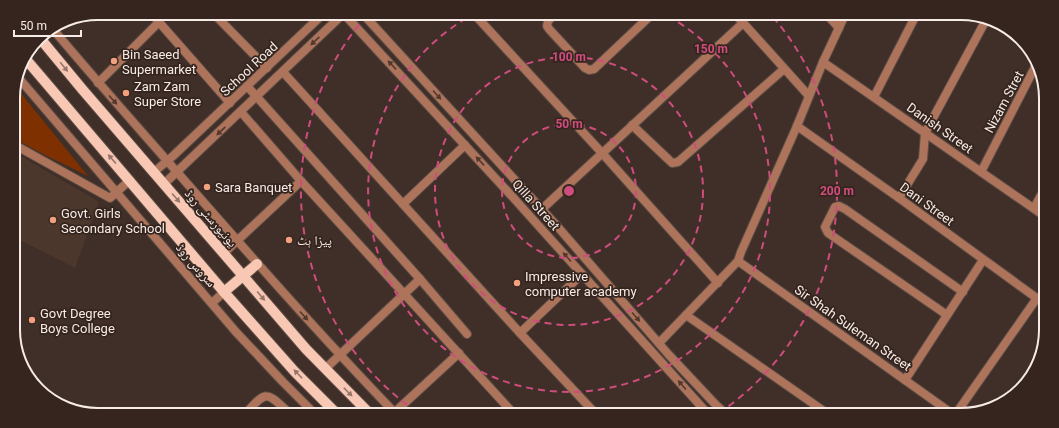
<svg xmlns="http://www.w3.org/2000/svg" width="1059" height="428" font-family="Roboto,'Noto Naskh Arabic',sans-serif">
<rect width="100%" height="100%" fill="#3f2f28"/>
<!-- built -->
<path fill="#4c372d" d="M14,152L99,202L75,268L14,237Z"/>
<!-- building -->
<path fill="#7f3000" d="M14,89L17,93L19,91L88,176L45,155L13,138Z"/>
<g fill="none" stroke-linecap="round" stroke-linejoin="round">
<defs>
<g id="minor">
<path d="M151,13L230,103"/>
<path d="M214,14L267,68"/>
<path d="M475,15L602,153L718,283"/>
<path d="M554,15L548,21L547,26L549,29L585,68L589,70L594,69L650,16"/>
<path d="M737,16L809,96"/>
<path d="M829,17L839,28"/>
<path d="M52,28C93,77 135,124 177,172C248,253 319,334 394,412"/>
<path d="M823,62L1043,215"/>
<path d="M283,72L520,333L595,413"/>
<path d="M17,76L236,332L283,382L313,412"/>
<path d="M98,83L159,22"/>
<path d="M247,86L420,279L467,334"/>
<path d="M874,97L915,17"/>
<path d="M241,112L301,181L513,413"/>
<path d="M632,125L669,160L672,163L678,162L784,69"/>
<path d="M797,126L899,198L1042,302"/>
<path d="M13,144L110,198L130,180"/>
<path d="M981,172L1036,65"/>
<path d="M899,198L923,159L925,133L987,18"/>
<path d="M403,204L465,145"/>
<path d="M1034,208L1044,190"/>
<path d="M542,209L743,23"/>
<path d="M224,253L301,181"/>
<path d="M738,261L954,415"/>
<path d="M212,303L224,292"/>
<path d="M686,315L828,414"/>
<path d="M947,315L828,233L825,227L835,207L839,206L845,209L963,292"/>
<path d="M520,333L582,274"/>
<path d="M659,343L738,261L741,252L797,126L823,62L844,17"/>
<path d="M325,369L420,279"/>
<path d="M905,380L983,260"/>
<path d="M248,411C266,391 267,392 287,411"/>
<path d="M395,412L459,353"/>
<path d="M955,415L1037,298"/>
</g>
<g id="tertiary">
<path d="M344,14L509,193L708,414"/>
<path d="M363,14L557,226L669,355L716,405L726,414"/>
<path d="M154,172L173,156L323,14"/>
<path d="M164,184L343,14"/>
</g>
<g id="primary">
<path d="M39,37L82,89L306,349L368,412"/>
<path d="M24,57L224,292L295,372L335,412"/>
<path d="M224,292L257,264"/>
</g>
</defs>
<!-- minor casing -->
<use href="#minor" stroke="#5c4d46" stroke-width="10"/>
<!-- tertiary casing -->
<use href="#tertiary" stroke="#5c4d46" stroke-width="10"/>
<!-- primary casing -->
<use href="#primary" stroke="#5c4d46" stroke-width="12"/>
<!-- minor -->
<use href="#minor" stroke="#ad745b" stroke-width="8"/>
<!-- tertiary -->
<use href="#tertiary" stroke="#ad745b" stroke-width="8"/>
<!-- primary -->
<use href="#primary" stroke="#f8c8b4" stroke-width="10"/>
</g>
<!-- one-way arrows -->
<defs><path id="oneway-solid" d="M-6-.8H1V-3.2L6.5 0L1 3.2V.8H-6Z"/></defs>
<g fill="#53392d">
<use href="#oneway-solid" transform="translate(315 41) rotate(137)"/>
<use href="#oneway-solid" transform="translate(392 65) rotate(-133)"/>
<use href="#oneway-solid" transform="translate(437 95) rotate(48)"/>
<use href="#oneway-solid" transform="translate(113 100) rotate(48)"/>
<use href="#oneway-solid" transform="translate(221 131) rotate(137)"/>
<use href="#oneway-solid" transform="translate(480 161) rotate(-133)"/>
<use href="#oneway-solid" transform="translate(567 257) rotate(-132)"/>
<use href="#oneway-solid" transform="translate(304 316) rotate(48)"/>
<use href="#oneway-solid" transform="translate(636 317) rotate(49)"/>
<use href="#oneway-solid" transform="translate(682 385) rotate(-131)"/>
</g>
<g fill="#967669">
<use href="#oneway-solid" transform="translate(64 67) rotate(51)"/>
<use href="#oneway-solid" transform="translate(112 159) rotate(-131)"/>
<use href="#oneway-solid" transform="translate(176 198) rotate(49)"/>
<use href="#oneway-solid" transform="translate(261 296) rotate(50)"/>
<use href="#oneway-solid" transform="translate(298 374) rotate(-134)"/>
<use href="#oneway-solid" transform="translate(348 392) rotate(45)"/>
</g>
<!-- distance rings -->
<g fill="none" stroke="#cf4d7e" stroke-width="2" stroke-dasharray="7 5">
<circle cx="569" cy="191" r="67"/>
<circle cx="569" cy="191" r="134"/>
<path d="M668 16A201 201 0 1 1 472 15"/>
<path d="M417 412A268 268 0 0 1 367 15M773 17A268 268 0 0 1 719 413"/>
</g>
<!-- markers -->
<g fill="#f1a17d" stroke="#35251e" stroke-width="1.5">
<circle cx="114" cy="61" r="4"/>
<circle cx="126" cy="93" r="4"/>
<circle cx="207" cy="187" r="4"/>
<circle cx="53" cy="220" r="4"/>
<circle cx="289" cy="240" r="4"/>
<circle cx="517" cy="283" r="4"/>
<circle cx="32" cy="320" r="4"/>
</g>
<g text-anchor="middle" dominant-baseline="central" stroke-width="3.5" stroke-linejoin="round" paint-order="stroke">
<!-- poi labels -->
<g font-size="13" fill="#f6ebe6" stroke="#35251e" text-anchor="start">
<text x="122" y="54">Bin Saeed<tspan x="122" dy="15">Supermarket</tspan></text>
<text x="134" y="86">Zam Zam<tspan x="134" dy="15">Super Store</tspan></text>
<text x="215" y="187">Sara Banquet</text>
<text x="61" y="213">Govt. Girls<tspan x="61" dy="15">Secondary School</tspan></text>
<text x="297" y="240">پیزا ہٹ</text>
<text x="525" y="276">Impressive<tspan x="525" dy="15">computer academy</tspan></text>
<text x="40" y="313">Govt Degree<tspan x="40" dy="15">Boys College</tspan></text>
</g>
<!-- street labels -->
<g font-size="13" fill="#f6ebe6" stroke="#35251e">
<text transform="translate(249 69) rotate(-43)">School Road</text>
<text transform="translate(1004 102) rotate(-62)">Nizam Stret</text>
<text transform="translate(940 128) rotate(35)">Danish Street</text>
<text transform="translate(927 204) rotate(36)">Dani Street</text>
<text transform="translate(536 205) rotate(48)">Qilla Street</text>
<text transform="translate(211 218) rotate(49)">یونیورسٹی روڈ</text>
<text transform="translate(196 265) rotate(49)">سروس روڈ</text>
<text transform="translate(853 328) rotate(35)">Sir Shah Suleman Street</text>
</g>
</g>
<!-- crop -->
<path d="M0 0H1059V428H0ZM98 20H961A78 78 0 0 1 1039 98V330A78 78 0 0 1 961 408H98A78 78 0 0 1 20 330V98A78 78 0 0 1 98 20Z" fill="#35251e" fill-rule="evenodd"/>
<path fill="none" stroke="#f6ebe6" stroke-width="2" d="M98 20H961A78 78 0 0 1 1039 98V330A78 78 0 0 1 961 408H98A78 78 0 0 1 20 330V98A78 78 0 0 1 98 20Z"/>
<circle cx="569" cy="191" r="6" fill="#cf4d7e" stroke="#35251e" stroke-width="2"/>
<g font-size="12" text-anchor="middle" font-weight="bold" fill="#cf4d7e" stroke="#35251e" stroke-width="3.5" stroke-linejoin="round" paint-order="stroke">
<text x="711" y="53">150 m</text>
<text x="569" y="61">100 m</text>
<text x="569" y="128">50 m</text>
<text x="837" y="195">200 m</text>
</g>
<!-- scale -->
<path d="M14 30v6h67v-6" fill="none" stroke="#f6ebe6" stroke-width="2"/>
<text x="20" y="30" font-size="12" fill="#f6ebe6" stroke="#35251e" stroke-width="3" paint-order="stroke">50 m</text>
</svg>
